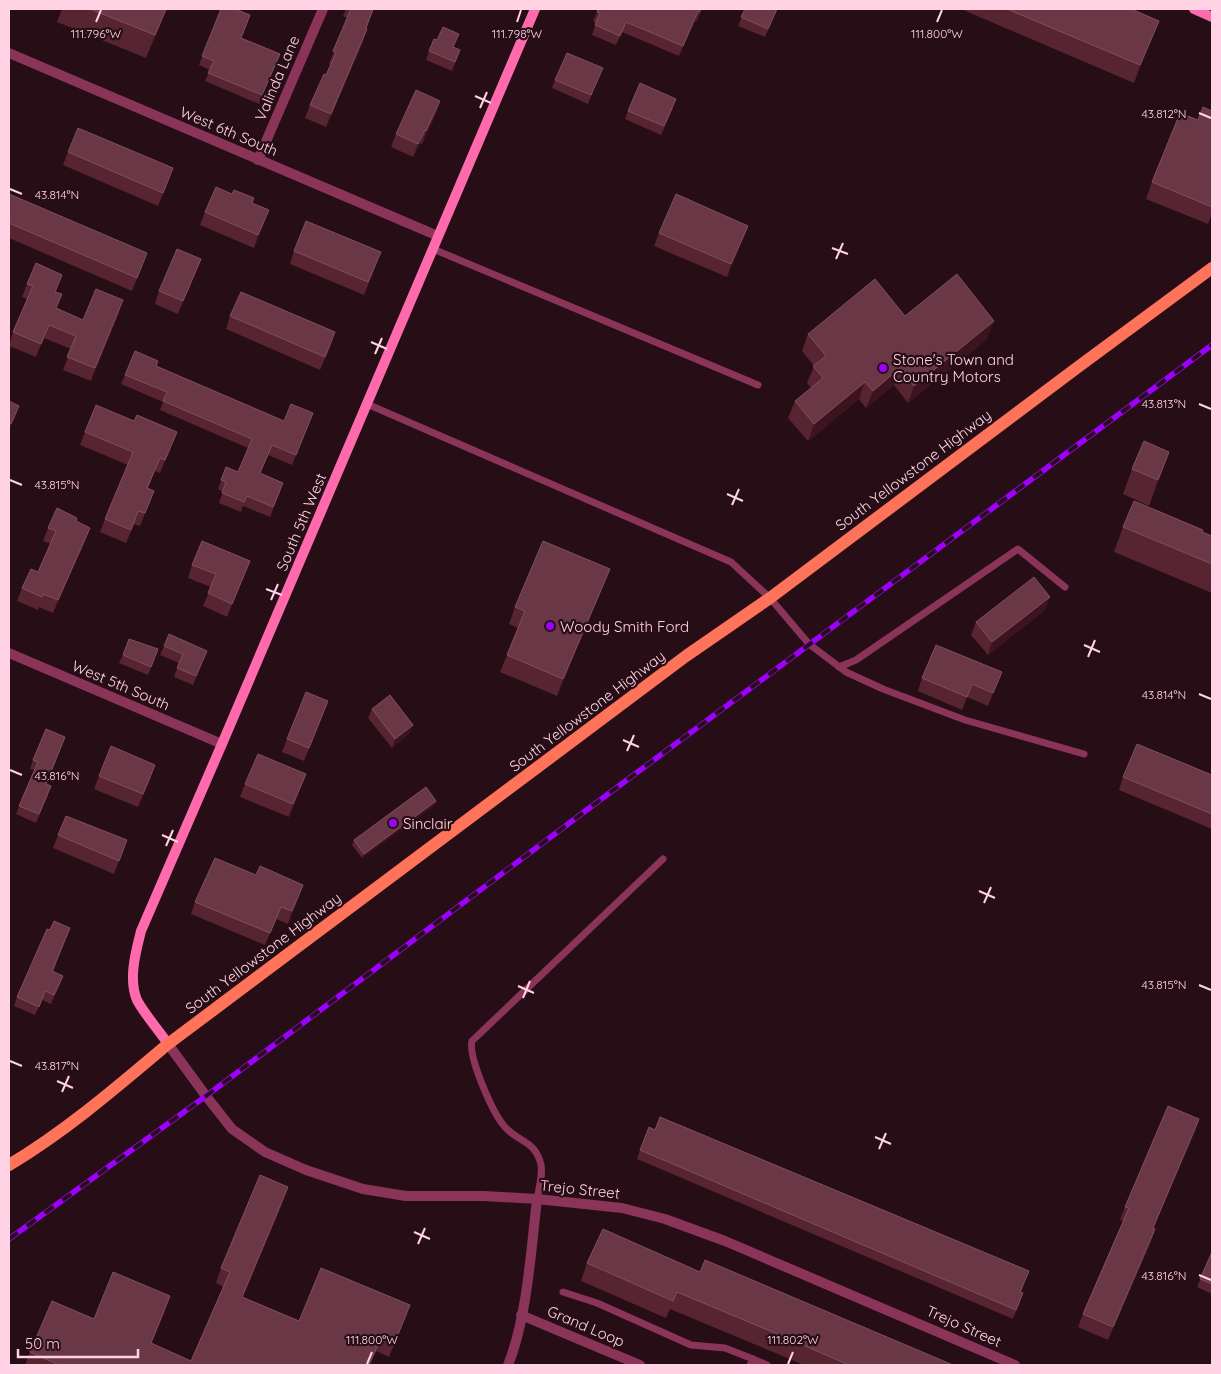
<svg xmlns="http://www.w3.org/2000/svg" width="1221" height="1374" font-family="Quicksand,sans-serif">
<rect width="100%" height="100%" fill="#270d15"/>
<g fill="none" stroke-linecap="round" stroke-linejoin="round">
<!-- lane -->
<g stroke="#8a345a" stroke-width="7">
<path d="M433,249L758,385"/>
<path d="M367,404L731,562L770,598L809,644L846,672L883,689L965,720L1084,754"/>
<path d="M839,667L856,660L1018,549L1065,587"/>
<path d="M537,1199C539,1188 544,1171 540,1161C533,1140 517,1141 505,1127C493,1114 468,1057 472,1041L663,859"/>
<path d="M563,1292L597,1303L691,1345L725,1348L753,1359L750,1365"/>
<path d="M753,1359L767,1365"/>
</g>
<!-- street -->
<g stroke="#8a345a" stroke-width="10">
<path d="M9,53L438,236"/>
<path d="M258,160L323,9"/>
<path d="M9,653L222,744"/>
<path d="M168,1044L206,1096L232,1129L265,1152L306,1170L363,1189L406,1196H484L537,1199L622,1208L665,1219L725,1241L1015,1365"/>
<path d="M521,1315L640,1365"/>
<path d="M508,1365C527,1318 531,1251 537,1199"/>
</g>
<!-- secondary -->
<g stroke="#ff6aad" stroke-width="10">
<path d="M1194,9L1212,17"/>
<path d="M168,1044C160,1032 143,1012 137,1000C128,979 136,951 141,931L222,744L535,9"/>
</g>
<!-- primary -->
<path stroke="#ff735a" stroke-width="12" d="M9,1165C66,1131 117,1087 168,1044L686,656L770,598L1078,367L1212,268"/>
<defs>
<path id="rail" d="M9,1239L206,1096L600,800L1212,345"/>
</defs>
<!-- rail casing -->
<use href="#rail" stroke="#9e00fe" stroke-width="5.5"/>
<!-- rail -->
<use href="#rail" stroke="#270d15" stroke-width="4" stroke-dasharray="11" stroke-linecap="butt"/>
</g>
<!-- wall -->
<g fill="#572432">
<path d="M62,9H167L146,58L57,22Z"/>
<path d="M221,9L247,24L241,38L280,54L259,104L205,81L210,70L199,65Z"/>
<path d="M346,9H374L366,28L363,42L326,127L305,118L310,105L326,75L331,65L329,64L347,18L343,16Z"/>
<path d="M596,9H702L696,22L695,21L679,56L622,32L616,45L592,35L596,23L593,21L598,10Z"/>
<path d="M745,9H777L765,37L738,26Z"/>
<path d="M961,9H1131L1159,21L1152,38L1134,83Z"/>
<path d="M460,50L452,71L426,60L429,51Z"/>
<path d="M599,77L588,104L552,88L555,80Z"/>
<path d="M673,108L661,135L625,119L628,111Z"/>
<path d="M1212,111V213L1208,224L1146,199L1152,182L1198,120Z"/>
<path d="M436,114L422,144L420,143L413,157L391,147L396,134Z"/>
<path d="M68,152L168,182L158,206L63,165Z"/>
<path d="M9,194L142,266L132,291L9,238Z"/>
<path d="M232,194L252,203L264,223L254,248L200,225L205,212Z"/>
<path d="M748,226L743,239L727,277L654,246L659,233Z"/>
<path d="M294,251L376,265L364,295L290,264Z"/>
<path d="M201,259L178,314L155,304L159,291Z"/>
<path d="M27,284L56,292V308L83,320L119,313L91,381L63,370L71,349L44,338L36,357L9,346L13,332L27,299L22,297Z"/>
<path d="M230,316L331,345L320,370L226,329Z"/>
<path d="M905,316L987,339L908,403L894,385L866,408L859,399L808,441L788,418L795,401L811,388L807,383L814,366L802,351L808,334Z"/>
<path d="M156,366L284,421L313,413L292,465L268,455L260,473L280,492L270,517L243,506L241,512L219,503L223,492L218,489L226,467L238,472L248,448L160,410L163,402L121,384L125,375Z"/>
<path d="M85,432L172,445L160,473L155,471L148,488L154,491L140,526L134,524L126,543L100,532L105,519L128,465L80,445Z"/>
<path d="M1169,452L1149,506L1123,494L1132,469Z"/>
<path d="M77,518L76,522L85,541L53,613L39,607L38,610L17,601L22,588L38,572L51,544L43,541L48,528Z"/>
<path d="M1123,527L1202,532L1212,536V593L1114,552Z"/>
<path d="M250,561L227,617L203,606L211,587L188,578L192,565Z"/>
<path d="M603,586L557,696L500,672L507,655L518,628L509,624L515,607Z"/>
<path d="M1045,610L988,655L971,635L976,622Z"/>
<path d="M164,646L207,651L193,685L174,677L179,663L160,655Z"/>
<path d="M123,655L155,658L148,675L119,663Z"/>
<path d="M1002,672L988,706L967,697L962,710L918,691L922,678Z"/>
<path d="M372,709L413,725L410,733L392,748L368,718Z"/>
<path d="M323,714L304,761L282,752L287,739Z"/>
<path d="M65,737L46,784L48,795L36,823L16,814L34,770L30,769L33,760Z"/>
<path d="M306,774L289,817L240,797L245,784Z"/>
<path d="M1212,775V829L1119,790L1123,777Z"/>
<path d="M99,776L151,778L138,807L94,789Z"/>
<path d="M436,801L435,805L362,858L352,845L354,840Z"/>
<path d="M58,835L122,853L114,874L53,848Z"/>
<path d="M256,875L303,885L288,924L276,919L265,945L191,914L195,902Z"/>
<path d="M70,928L53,972L63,976L51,1004L42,1000L35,1015L14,1006L17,997L50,930Z"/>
<path d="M1199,1119L1195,1132L1153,1228L1155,1229L1151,1242L1108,1340L1078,1327L1083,1314L1123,1221L1120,1220L1125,1207Z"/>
<path d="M640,1150L1029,1271L1021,1292L1020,1302L1013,1319L637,1159Z"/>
<path d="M283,1202L243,1297L299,1321L404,1320L389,1357L376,1351L370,1365H25L30,1352L94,1319L165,1311L151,1344L191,1361L223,1287L216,1283L221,1268Z"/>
<path d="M1212,1252V1294L1197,1287Z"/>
<path d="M587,1263L700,1272L953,1365H804L670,1309L666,1318L581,1281Z"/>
</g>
<!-- shaded-wall -->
<g fill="#3c131f">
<path d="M166,9H167L146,58L155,35Z"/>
<path d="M698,11L695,21L679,56L683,46Z"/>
<path d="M1159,21L1152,38L1134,83L1140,65Z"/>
<path d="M367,29L363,42L326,127L331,114Z"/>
<path d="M280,54L276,63L259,104L262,95Z"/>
<path d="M440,101L436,114L422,144L426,131Z"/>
<path d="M425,130L420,143L413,157L418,144Z"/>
<path d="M173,168L168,182L158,206L163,193Z"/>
<path d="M269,210L264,223L254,248L258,235Z"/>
<path d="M748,226L743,239L727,277L731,264Z"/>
<path d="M201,259L196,272L178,314L183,301Z"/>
<path d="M123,300L119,313L91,381L95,368Z"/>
<path d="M994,321L987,339L908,403L914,386Z"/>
<path d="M49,325L44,338L36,357L41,344Z"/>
<path d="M335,332L331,345L320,370L325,357Z"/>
<path d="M900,368L894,385L866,408L873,391Z"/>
<path d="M865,382L859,399L808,441L814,424Z"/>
<path d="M19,406L14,419L9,431L11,424Z"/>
<path d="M177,432L172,445L160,473L165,460Z"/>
<path d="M1169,452L1160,477L1149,506L1158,480Z"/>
<path d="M90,528L85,541L53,613L58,600Z"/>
<path d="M250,561L245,574L227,617L232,604Z"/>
<path d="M610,569L603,586L557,696L563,679Z"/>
<path d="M1050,597L1045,610L988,655L992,642Z"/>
<path d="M1002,672L997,685L988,706L993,693Z"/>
<path d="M413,725L410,733L392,748L395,739Z"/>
<path d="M155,765L151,778L138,807L143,794Z"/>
<path d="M306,774L301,787L289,817L293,804Z"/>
<path d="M436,801L435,805L362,858L364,854Z"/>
<path d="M303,885L299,898L288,924L292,911Z"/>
<path d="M1199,1119L1195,1132L1148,1241L1153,1228Z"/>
<path d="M288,1187L283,1202L237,1312L242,1297Z"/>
<path d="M1155,1229L1151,1242L1108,1340L1113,1327Z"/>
<path d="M170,1296L165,1311L145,1358L151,1343Z"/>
<path d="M382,1336L370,1365H369Z"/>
</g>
<!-- building -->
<g fill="#693745" stroke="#804f5e">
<path d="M90,9H166L155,35Z"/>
<path d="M221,9H235L250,15L241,38L280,54L262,95L208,73L214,61L202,56Z"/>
<path d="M351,9H373L366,28L367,29L331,114L310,105L324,74L326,75L336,53L333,51Z"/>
<path d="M598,9H701L699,12L698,11L683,46L626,22L620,36L595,25L600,13L597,12Z"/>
<path d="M745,9H777L768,29L741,17Z"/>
<path d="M1007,9H1131L1159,21L1140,65Z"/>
<path d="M443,27L459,34L453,47L460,50L455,62L429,51L434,39L437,40Z"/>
<path d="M567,53L603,68L591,95L555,80Z"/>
<path d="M640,83L676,99L664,126L628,111Z"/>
<path d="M416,90L440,101L426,131L425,130L418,144L396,134Z"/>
<path d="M1203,107L1212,111V207L1152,182L1180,113L1198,120Z"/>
<path d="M78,128L173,168L163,193L68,152Z"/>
<path d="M216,187L232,194L234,190L254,198L252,203L269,210L258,235L205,212Z"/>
<path d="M9,194L147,253L137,278L9,223Z"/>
<path d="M676,194L748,226L731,264L659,233Z"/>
<path d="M306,221L381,252L368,282L294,251Z"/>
<path d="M177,249L201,259L183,301L159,291Z"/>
<path d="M36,263L62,275L55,292L62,294L56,308L83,320L96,289L123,300L95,368L67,357L76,336L49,325L41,344L13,332L33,286L27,284Z"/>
<path d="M957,274L994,321L914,386L900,368L873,391L865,382L814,424L795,401L823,378L813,366L826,356L808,334L875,279L905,316Z"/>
<path d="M241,292L335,332L325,357L230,316Z"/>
<path d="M135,351L158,361L156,366L284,421L291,404L313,413L296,455L272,445L260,473L283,483L273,507L247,496L244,502L222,493L226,482L221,480L226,467L238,472L252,439L163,401L167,392L125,375Z"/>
<path d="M9,401L19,406L11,424H9Z"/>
<path d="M96,405L134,421L137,415L177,432L165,460L160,458L147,488L154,491L145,513L138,511L131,530L105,519L133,452L85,432Z"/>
<path d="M1144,441L1169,452L1158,480L1132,469Z"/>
<path d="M1134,501L1203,530L1202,532L1212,536V564L1123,527Z"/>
<path d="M57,508L77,518L76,521L90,528L58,600L43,594L42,597L22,588L31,569L38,572L56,531L48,528Z"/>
<path d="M202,541L250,561L232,604L208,593L216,574L192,565Z"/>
<path d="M543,541L610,569L563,679L507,655L525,611L515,607Z"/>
<path d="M1034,577L1050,597L992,642L976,622Z"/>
<path d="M169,634L207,651L196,676L177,668L183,654L164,646Z"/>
<path d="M129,639L158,649L151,667L123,655Z"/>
<path d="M936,645L1002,672L993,693L972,684L967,697L922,678Z"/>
<path d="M306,692L328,701L309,748L287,739Z"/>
<path d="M390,695L413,725L395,739L372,709Z"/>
<path d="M46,729L65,737L46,784L51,786L39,814L19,806L38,762L33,760Z"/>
<path d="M1137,744L1212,775V814L1123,777Z"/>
<path d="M111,746L155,765L143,794L99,776Z"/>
<path d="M258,754L306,774L293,804L245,784Z"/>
<path d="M426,787L436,801L364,854L354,840Z"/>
<path d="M66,816L127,840L119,861L58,835Z"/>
<path d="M215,858L256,875L260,866L303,885L292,911L281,907L270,933L195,902Z"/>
<path d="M54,921L70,928L52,971L63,976L54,995L45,991L39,1007L17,997L47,929L50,930Z"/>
<path d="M1168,1106L1199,1119L1153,1228L1155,1229L1113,1327L1083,1314L1129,1208L1125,1207Z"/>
<path d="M660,1117L1029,1271L1020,1292L1023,1293L1016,1310L640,1150L649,1127L655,1130Z"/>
<path d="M260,1175L288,1187L242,1297L299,1321L321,1268L410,1305L395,1342L382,1336L369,1365H59L30,1352L52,1301L94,1319L113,1272L170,1296L151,1343L191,1361L230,1272L221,1268Z"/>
<path d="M603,1229L700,1272L705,1260L953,1365H849L775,1333L677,1292L673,1301L587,1263Z"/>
<path d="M1212,1252V1284L1200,1279Z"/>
</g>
<!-- ticks -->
<path fill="none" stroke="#ffd3e3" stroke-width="2" d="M96,22L101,10M517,22L521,10M937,22L942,10M475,96L491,103M480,108L487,92M1199,113L1211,118M10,189L22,194M832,248L848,254M836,259L843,243M371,342L387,349M375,354L382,338M1199,404L1211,409M10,480L22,485M727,494L743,501M732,505L739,489M266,589L282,595M271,600L278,584M1084,645L1100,652M1088,657L1095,640M1199,694L1211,699M623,740L639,747M627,751L634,735M10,770L22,775M162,835L178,842M166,846L173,830M979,891L995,898M984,903L991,887M1199,985L1211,990M518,986L534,993M523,998L530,981M10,1061L22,1066M57,1081L73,1088M62,1092L69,1076M875,1137L891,1144M879,1149L886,1133M414,1232L430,1239M418,1244L425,1228M1199,1275L1211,1280M367,1364L372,1352M788,1364L793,1352"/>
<!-- markers -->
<g fill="#9e00fe" stroke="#270d15" stroke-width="2">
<circle cx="883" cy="368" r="5"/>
<circle cx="550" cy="626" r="5"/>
<circle cx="393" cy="823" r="5"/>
</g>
<g text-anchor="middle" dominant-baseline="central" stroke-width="4.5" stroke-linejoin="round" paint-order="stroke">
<!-- street labels -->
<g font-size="15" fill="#ffd3e3" stroke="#270d15">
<text transform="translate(277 78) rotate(-67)">Valinda Lane</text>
<text transform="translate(229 131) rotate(23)">West 6th South</text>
<text transform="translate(913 470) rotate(-37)">South Yellowstone Highway</text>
<text transform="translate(301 522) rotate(-67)">South 5th West</text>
<text transform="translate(121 685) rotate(23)">West 5th South</text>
<text transform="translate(587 711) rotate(-37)">South Yellowstone Highway</text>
<text transform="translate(263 953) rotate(-37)">South Yellowstone Highway</text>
<text transform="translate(580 1189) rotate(6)">Trejo Street</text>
<text transform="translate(586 1326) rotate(23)">Grand Loop</text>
<text transform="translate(964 1326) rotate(24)">Trejo Street</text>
</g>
<!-- poi labels -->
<g font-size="15" fill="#ffd3e3" stroke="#270d15" text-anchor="start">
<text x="893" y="359">Stone's Town and<tspan x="893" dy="17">Country Motors</tspan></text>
<text x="560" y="626">Woody Smith Ford</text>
<text x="403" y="823">Sinclair</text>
</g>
</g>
<g font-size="12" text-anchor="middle" fill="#ffd3e3" stroke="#270d15" stroke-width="4.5" stroke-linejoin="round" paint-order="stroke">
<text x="96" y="38">111.796°W</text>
<text x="517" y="38">111.798°W</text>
<text x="937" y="38">111.800°W</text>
<text x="1164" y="118">43.812°N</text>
<text x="57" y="199">43.814°N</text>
<text x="1164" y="408">43.813°N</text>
<text x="57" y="489">43.815°N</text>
<text x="1164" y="699">43.814°N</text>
<text x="57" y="780">43.816°N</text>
<text x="1164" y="989">43.815°N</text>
<text x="57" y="1070">43.817°N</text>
<text x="1164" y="1280">43.816°N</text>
<text x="372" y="1344">111.800°W</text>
<text x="793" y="1344">111.802°W</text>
</g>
<!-- border -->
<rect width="1221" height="1374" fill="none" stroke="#ffd3e3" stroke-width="20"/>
<!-- scale -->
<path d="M18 1349v8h120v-8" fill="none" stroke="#ffd3e3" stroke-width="2.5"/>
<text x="25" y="1349" font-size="15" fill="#ffd3e3" stroke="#270d15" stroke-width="4" paint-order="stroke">50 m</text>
</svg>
